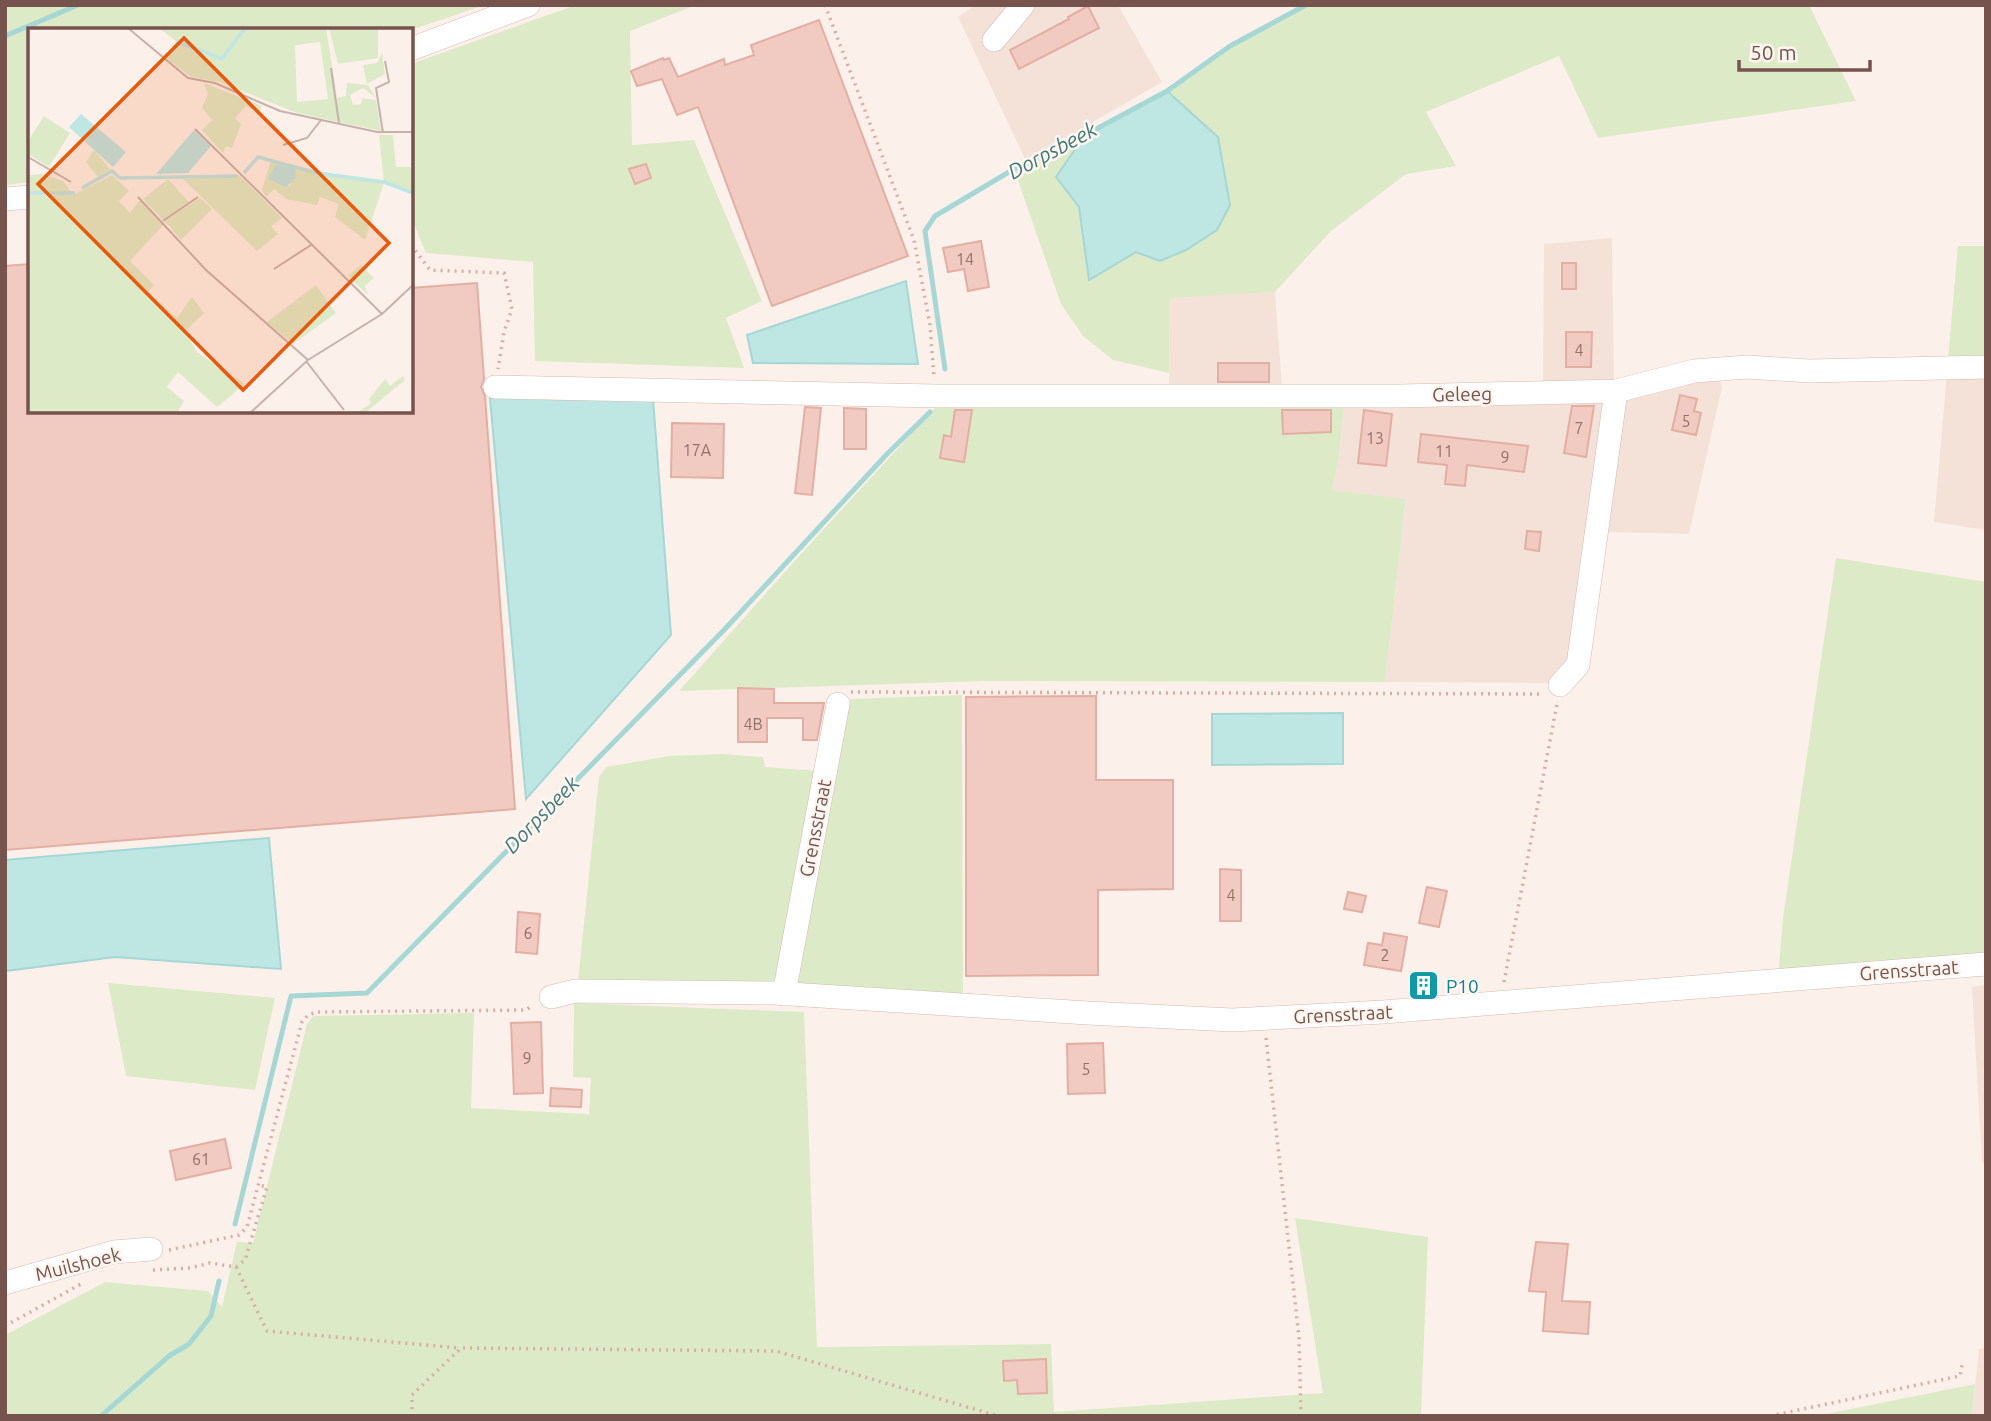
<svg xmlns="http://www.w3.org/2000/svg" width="1991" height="1421" font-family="Ubuntu,sans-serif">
<rect width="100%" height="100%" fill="#fcf1ea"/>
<!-- residential -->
<g fill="#f4e2d8">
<path d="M976,5H1118L1162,82L1026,161L958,17Z"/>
<path d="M1612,238L1614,382L1714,363L1722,387L1689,534L1601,532L1581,681L1568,690L1551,683L1385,682L1406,500L1332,490L1339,458L1345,398L1169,400L1170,297L1275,292L1282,388L1543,384L1544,244Z"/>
<path d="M1958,246H1986V530L1934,522Z"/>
<path d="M1986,985V1163L1982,1164L1972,987Z"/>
<path d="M1986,1348V1416H1972L1979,1349Z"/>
</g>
<!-- green -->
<g fill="#ddeac8">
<path d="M5,5H485L411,30H30V182L6,185Z"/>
<path d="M576,5H696L630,31L632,145L694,140L762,301L726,318L744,368L535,361L533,262L426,253L411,217V64Z"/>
<path d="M1306,5H1809L1856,101L1598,138L1559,56L1426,112L1456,166L1406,174L1331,231L1275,292L1170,298L1169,373L1113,360L1083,336L1061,304L1014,169L1085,135L1056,177L1079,207L1081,227L1160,261L1230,205L1218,137L1167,91L1230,46Z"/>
<path d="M1958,246H1986V361L1948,362Z"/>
<path d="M1345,398L1339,458L1332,490L1406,499L1385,682L986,681L679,691L791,565L942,400Z"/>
<path d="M1836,558L1986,582V961L1778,978L1783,918Z"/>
<path d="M962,695L963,998L793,983L850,699Z"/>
<path d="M723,754L763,757L765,767L820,771L777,986L578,982L599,777L606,767L669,756Z"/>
<path d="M108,983L275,998L255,1090L126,1076Z"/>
<path d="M574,1003L804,1012L817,1347L1051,1344L1054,1412L1323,1393L1295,1218L1428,1237L1421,1416H5V1335L105,1282L208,1291L222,1307L237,1242L253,1243L307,1024L313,1016L474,1013L471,1108L589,1114L591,1078L573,1077Z"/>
<path d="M1975,1384L1972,1416H1816Z"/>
</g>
<!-- water -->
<g fill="#bee6e3" stroke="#a5d7d5" stroke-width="2">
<path d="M1167,91L1218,137L1230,205L1217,230L1186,250L1160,261L1136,252L1089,280L1079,207L1056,177L1085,135Z"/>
<path d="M906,281L918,364L753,363L747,335Z"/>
<path d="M490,398L653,399L671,635L526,799Z"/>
<path d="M1343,713V764L1212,765V714Z"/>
<path d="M269,838L281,969L115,957L5,971V860Z"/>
</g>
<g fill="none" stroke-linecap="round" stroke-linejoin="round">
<!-- stream -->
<g stroke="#a5d7d5" stroke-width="5">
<path d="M5,36L78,5"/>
<path d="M945,369L925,231L935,216L1014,169L1085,135L1167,91L1230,46L1306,5"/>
<path d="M235,1224L291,996L367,993L724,630L887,454L930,412"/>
<path d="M101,1416L169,1356L189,1344L211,1316L219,1281"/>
</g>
</g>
<!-- building -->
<g fill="#f1cbc2" stroke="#e3aea3" stroke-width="2">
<path d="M1088,6L1099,28L1019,69L1010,50L1069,19L1068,17Z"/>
<path d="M819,20L908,256L772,306L698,107L677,115L662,79L637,86L631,71L663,58L664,60L669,58L678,77L724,59L725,65L754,55L751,45Z"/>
<path d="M646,164L651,178L635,184L629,169Z"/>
<path d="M981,241L989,287L968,291L964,269L948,272L943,248Z"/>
<rect x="1562" y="263" width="14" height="26"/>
<path d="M30,264V411H411V288L477,283L484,379L481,387L485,396L515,809L5,850V266Z"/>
<path d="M1566,332H1592L1591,367H1566Z"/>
<rect x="1218" y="363" width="51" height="19"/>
<path d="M1680,395L1697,399L1694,411L1701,413L1696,435L1672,430Z"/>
<path d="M1572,406H1594L1586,457L1564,453Z"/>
<path d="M805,407L821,408L812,495L795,493Z"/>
<path d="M844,408L866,409V449H844Z"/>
<path d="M955,410H972L964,462L940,458L944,435L951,437Z"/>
<path d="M1282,410H1331V432L1283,434Z"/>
<path d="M1364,410L1392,414L1386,466L1358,463Z"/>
<path d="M672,423L724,424L723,478L671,477Z"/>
<path d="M1421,434L1528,446L1524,472L1467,465L1465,486L1445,484L1447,465L1418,462Z"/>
<path d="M1527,531L1541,532L1539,551L1525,549Z"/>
<path d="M738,688L774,689V703H824L817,740H803V718H767V742H738Z"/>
<path d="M1096,696V780H1173V889L1098,890V975L966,976V697Z"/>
<path d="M1220,869L1241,870V921H1220Z"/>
<path d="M1427,887L1447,891L1439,927L1419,923Z"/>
<path d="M1348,892L1366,896L1362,912L1344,909Z"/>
<path d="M518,912L540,914L537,954L516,952Z"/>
<path d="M1384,933L1407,937L1401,971L1364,965L1368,943L1382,945Z"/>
<path d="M1413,975L1428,981L1436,988L1427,994L1420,995L1412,992Z"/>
<path d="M541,1022L543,1093L514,1094L511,1023Z"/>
<path d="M1103,1043L1105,1093L1068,1094L1067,1044Z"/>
<path d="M551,1088L582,1090L581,1107L550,1106Z"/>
<path d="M225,1139L231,1168L176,1180L170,1151Z"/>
<path d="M1536,1242L1568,1244L1562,1301L1590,1302L1588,1334L1543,1331L1546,1292L1529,1291Z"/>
<path d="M1046,1359L1047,1393L1018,1394L1017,1380L1004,1381L1003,1361Z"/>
</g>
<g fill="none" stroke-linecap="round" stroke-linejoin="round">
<defs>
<g id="minor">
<path d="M994,40L1023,5"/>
<path d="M411,49L528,5"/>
<path d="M5,199L30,197"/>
<path d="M495,387L936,396H1400L1616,391L1694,371L1747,367L1809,371L1986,367"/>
<path d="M1560,685L1578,665L1616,391"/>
<path d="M784,994L838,704"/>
<path d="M551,997L575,991L774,993L1088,1013L1232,1020L1383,1012L1986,964"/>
<path d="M5,1283L114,1252L151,1249"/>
</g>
</defs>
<!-- minor casing -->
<use href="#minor" stroke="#d1bab2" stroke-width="24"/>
<!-- path -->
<g stroke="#d6aea5" stroke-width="3.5" stroke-dasharray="2 5" stroke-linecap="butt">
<path d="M825,5L914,240L930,325L934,377"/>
<path d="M411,245L430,270L504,273L512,309L504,332L498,369"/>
<path d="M851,692L1543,694"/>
<path d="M1504,982L1557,704"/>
<path d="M1266,1038L1299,1338L1301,1416"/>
<path d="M169,1250L239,1235L247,1227L302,1022L308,1015L317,1012L526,1010L533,1005"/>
<path d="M236,1267L267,1331L460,1348"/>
<path d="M153,1270L190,1268L210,1263L236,1267L245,1260L267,1187L258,1185"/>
<path d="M5,1326L81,1284"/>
<path d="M412,1416V1395L461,1348L776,1351L998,1416"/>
<path d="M1770,1416L1960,1376L1962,1365"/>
</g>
<!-- minor -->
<use href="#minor" stroke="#fff" stroke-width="23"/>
</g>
<!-- icons -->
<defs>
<symbol id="building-square" viewBox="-11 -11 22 22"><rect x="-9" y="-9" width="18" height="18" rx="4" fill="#0f9aa8" stroke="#fff6f1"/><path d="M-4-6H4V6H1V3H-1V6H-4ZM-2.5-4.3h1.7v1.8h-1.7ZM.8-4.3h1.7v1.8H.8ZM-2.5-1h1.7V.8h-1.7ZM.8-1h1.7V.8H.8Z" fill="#fff"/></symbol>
</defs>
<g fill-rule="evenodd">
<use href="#building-square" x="1406" y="968" width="35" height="35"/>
</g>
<g text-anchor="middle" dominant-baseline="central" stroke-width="5" stroke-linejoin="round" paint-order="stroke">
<!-- number labels -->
<g font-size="16" fill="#96716a">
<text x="965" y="259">14</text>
<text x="1579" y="350">4</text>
<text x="1686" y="421">5</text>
<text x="1579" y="428">7</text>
<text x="1375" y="438">13</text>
<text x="697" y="450">17A</text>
<text x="1444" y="451">11</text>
<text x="1505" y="457">9</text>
<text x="753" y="724">4B</text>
<text x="1231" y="895">4</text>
<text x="528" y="933">6</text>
<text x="1385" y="955">2</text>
<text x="527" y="1058">9</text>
<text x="1086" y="1069">5</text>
<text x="201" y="1159">61</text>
</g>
<!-- street labels -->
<g font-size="19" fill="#77534d" stroke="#fff6f1">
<text transform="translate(1462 394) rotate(-1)">Geleeg</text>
<text transform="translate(815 828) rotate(-79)">Grensstraat</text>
<text transform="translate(1909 970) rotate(-4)">Grensstraat</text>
<text transform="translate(1343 1014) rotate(-3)">Grensstraat</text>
<text transform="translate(78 1264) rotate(-14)">Muilshoek</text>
</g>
<!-- culture labels -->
<g font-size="19" fill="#0d838f" stroke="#fff6f1" text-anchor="start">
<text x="1446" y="986">P10</text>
</g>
<!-- water labels -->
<g font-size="21" font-style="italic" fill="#417b78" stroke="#fff6f1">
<text transform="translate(1052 150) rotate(-28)">Dorpsbeek</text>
<text transform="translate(541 814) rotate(-46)">Dorpsbeek</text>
</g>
</g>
<!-- overview -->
<g transform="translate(28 28)">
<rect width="385" height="385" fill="#fcf1ea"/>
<path d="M131,0H298L309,70L318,68L319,55L340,57L348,70L335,60L322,67L325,77L333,76L334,70L348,72L353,103L269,85L192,54L163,49L138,30L148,13ZM292,14L300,71L269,74L267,17ZM301,0H350V30L310,36ZM354,25L357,46L339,56L335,37L349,35ZM176,55L234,78L231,84L218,78L207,90L213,96L204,120L198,118L195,125L174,102L184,92L174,80L180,66ZM16,88L42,105L21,139L0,126V113ZM351,107H365L368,139H385V165L356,155L337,212L307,189L311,176L292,169L289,177L258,171L246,161L238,169L234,162L243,132L254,136L247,137V153L262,158L267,140L356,154ZM66,122L82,141L70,149L58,134ZM14,146L35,153L45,167L84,147L101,163L91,173L102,185L112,172L135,197L102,233L126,257L120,264L149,290L164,269L176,285L157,303L169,324L217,356L189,379L150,344L139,359L156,373L149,385H0V152L2,147ZM212,148L254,190L243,198L250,206L229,223L155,151ZM140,151L161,174L135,192L115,171ZM172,170L184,181L153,212L137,193ZM333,237L346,250L337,258L340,267L320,248ZM288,257L308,285L265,316L239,294ZM375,348L377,352L337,385H329L343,375L341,371L357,351L362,358Z" fill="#ddeac8" fill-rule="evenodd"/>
<path d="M53,86L98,124L85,139L41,99ZM166,102L183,118L160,145L128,146ZM254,136L267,140L268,150L258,159L240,151L247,137Z" fill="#bee6e3"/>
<path fill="none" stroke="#bee6e3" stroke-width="3.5" d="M148,13L194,31L217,0M216,145L230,129L289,145L356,154L385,165M54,160L84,143L92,150L210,148M0,165H47"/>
<path fill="none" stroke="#c7b2ab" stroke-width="2" d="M100,0L160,50L187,55L252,83L349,104H385M303,40L311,95M167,101L354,286M355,105L348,60L361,54L357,33M255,117L279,110L293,92M0,129L43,154M110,169L178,242L280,332M135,193L170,169M246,241L283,217M278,333L316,382M222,385L280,332L354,286L385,257"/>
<path fill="#e8590c" fill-opacity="0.15" stroke="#e8590c" stroke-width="3.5" d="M156,10L361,215L215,362L10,156Z"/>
<rect width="385" height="385" fill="none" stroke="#77534d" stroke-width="3.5"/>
</g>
<!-- border -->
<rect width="1991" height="1421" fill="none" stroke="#77534d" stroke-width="14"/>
<!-- scale -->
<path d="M1739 60v10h131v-10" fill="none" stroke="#77534d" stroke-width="3.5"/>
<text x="1750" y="60" font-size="21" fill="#77534d" stroke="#fff6f1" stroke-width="5" paint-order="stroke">50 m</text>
</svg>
